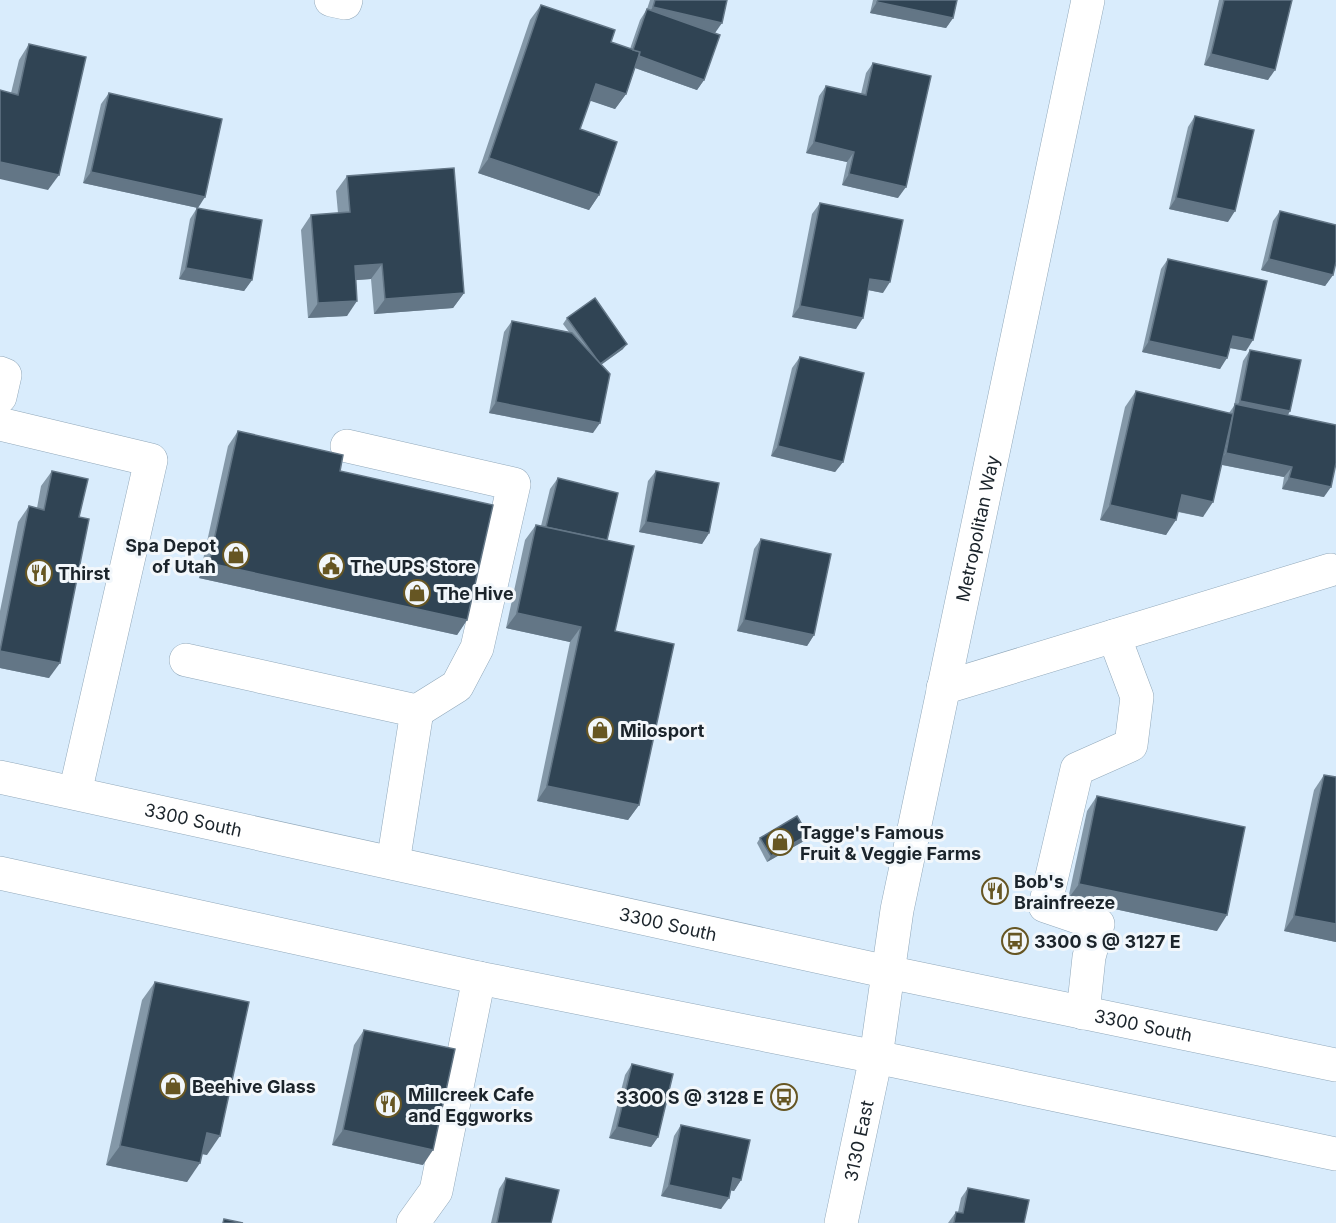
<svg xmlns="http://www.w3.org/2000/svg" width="1336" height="1223" font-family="Inter,sans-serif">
<rect width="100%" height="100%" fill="#d9ecfc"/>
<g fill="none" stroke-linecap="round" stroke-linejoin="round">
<defs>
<g id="minor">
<path d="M331,0L345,3L346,0"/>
<path d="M0,373L5,375L0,397"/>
<path d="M0,424L151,460L75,793"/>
<path d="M347,446L514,484L477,648L457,686L417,711"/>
<path d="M186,660L417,711L393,863"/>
<path d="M943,688L1330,570"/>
<path d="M1083,1013L1089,957L1098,924L1045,906L1077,769L1131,745L1137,697L1114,636"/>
<path d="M413,1223L436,1191L479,978"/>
<path id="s1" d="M841,1223L876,1057L897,910L1088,0"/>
</g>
<g id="major">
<path id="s2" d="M0,777L888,972L1336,1065"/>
<path d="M0,873L479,978L876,1057L1336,1154"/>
</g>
</defs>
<!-- minor casing -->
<use href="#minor" stroke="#91a8ba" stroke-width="34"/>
<!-- major casing -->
<use href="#major" stroke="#91a8ba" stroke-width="34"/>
<!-- minor -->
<use href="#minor" stroke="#fff" stroke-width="33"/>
<!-- major -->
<use href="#major" stroke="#fff" stroke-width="33"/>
</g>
<!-- wall -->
<g fill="#8498a8">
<path d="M650,0H727L715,33L704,80L697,90L635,68L626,94L615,109L590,100L580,129L599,195L589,210L478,173L530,20L541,5L611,42L630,49L640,20L647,9Z"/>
<path d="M873,0H957L953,18L946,28L870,13Z"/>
<path d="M1219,0H1292L1268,80L1204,65Z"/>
<path d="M29,44L48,190L11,93L19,60Z"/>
<path d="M873,63L898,198L842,185L847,162L806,153L819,96L826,86L861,94L866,73Z"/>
<path d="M109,93L198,208L83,183L101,104Z"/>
<path d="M1195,116L1228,222L1169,209L1188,127Z"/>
<path d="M347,176L464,293L453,308L374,314L371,279L356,280L347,316L308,318L301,230L311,215L338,213L336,191Z"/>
<path d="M820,203L883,293L868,290L856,329L792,317L812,214Z"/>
<path d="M197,208L252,280L244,291L179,279L190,219Z"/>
<path d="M1280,211L1333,275L1325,286L1261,270L1273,221Z"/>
<path d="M1168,259L1246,351L1230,348L1220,369L1142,352L1161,269Z"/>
<path d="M567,318L623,349L601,365L593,433L489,413L504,332L512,321L569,332L563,324Z"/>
<path d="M1250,350L1290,411L1288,415L1324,497L1282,489L1284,477L1222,465L1203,517L1178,512L1166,535L1100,520L1125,407L1136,391L1229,413L1234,406L1243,361Z"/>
<path d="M800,357L843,462L835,472L771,456L792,368Z"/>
<path d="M238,431L340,471L467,620L457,635L199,578L228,446Z"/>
<path d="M52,471L79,517L49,678L0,668V611L18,522L29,506L37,508L41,486Z"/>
<path d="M656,471L709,533L702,544L639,532L648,481Z"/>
<path d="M558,478L607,540L615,631L639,805L628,820L537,801L570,642L506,628L525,540L536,525L541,526L550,489Z"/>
<path d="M761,539L814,635L807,646L737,631L754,549Z"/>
<path d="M1324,775L1336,777V942L1284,931L1314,790Z"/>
<path d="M1097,796L1217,931L1068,899L1087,811Z"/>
<path d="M760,838L804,841L767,862L757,843Z"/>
<path d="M155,982L207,1155L202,1154L187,1182L106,1165L142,1000Z"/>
<path d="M364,1030L423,1165L332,1145L354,1045Z"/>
<path d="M632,1064L658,1137L651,1147L609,1138L625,1075Z"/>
<path d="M681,1125L741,1180L734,1191L730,1190L721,1209L661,1196L674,1136Z"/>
<path d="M506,1178L551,1223H491L499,1189Z"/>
<path d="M968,1188L1024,1223H948L956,1212H958L961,1198Z"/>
</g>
<!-- shaded-wall -->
<g fill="#637686">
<path d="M877,2L953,18L946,28L870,13Z"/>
<path d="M653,7L722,23L715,33L645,18Z"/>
<path d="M632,53L704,80L697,90L624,64Z"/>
<path d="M1211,54L1275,70L1268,80L1204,65Z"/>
<path d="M596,84L626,94L615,109L585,99Z"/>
<path d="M814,142L854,152L847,162L806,153Z"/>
<path d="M489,158L599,195L589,210L478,173Z"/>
<path d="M0,162L59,175L48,190L0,179Z"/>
<path d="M91,172L205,197L198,208L83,183Z"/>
<path d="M849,174L906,187L898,198L842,185Z"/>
<path d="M1176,198L1235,211L1228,222L1169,209Z"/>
<path d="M1269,259L1333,275L1325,286L1261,270Z"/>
<path d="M382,264L371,279L344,281L355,266Z"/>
<path d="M186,268L252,280L244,291L179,279Z"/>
<path d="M870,279L890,282L883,293L863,289Z"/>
<path d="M464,293L453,308L374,314L385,299Z"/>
<path d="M357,301L347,316L308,318L318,303Z"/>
<path d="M800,306L863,318L856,329L792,317Z"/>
<path d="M1233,336L1253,340L1246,351L1225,347Z"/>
<path d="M1149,341L1227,358L1220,369L1142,352Z"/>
<path d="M627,344L623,349L595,369L599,364Z"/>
<path d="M1240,401L1290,411L1283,422L1234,410Z"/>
<path d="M496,402L600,423L593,433L489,413Z"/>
<path d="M778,446L843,462L835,472L771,456Z"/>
<path d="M1226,453L1292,467L1284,477L1218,464Z"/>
<path d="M1289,478L1331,487L1324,497L1282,489Z"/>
<path d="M1182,495L1213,502L1203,517L1171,510Z"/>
<path d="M1110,505L1176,520L1166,535L1100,520Z"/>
<path d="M646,522L709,533L702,544L639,532Z"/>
<path d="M209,563L467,620L457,635L199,578Z"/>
<path d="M517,613L581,627L570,642L506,628Z"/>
<path d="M744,620L814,635L807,646L737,631Z"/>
<path d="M0,651L60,663L49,678L0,668Z"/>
<path d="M547,786L639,805L628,820L537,801Z"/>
<path d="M808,835L804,841L767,862L771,856Z"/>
<path d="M1079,884L1227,915L1217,931L1068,899Z"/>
<path d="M1294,916L1336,924V942L1284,931Z"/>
<path d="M617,1127L658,1137L651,1147L609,1138Z"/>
<path d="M343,1130L433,1150L423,1165L332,1145Z"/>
<path d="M207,1133L220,1136L207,1155L193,1152Z"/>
<path d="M120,1146L200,1163L187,1182L106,1165Z"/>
<path d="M733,1178L741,1180L734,1191L725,1189Z"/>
<path d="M669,1185L729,1198L721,1209L661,1196Z"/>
</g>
<!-- building -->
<g fill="#304454" stroke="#637686" stroke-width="1.5">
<path d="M655,0H727L722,23L653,7Z"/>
<path d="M878,0H957L953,18L877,2Z"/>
<path d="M1224,0H1292L1275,70L1211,54Z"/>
<path d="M541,5L615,30L611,42L640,52L626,94L596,84L580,129L617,142L599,195L489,158Z"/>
<path d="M647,9L720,35L704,80L639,56L640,52L633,50Z"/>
<path d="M29,44L86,57L59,175L0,162V90L18,95Z"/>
<path d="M873,63L931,76L906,187L849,174L854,152L814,142L826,86L866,95Z"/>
<path d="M109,93L222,119L205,197L91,172Z"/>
<path d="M1195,116L1254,130L1235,211L1176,198Z"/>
<path d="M454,168L464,293L385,299L382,264L355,266L357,301L318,303L311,215L350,212L347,176Z"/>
<path d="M820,203L903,220L890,282L870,279L863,318L800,306Z"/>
<path d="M197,208L262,220L252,280L186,268Z"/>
<path d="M1280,211L1336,225V262L1333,275L1269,259Z"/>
<path d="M1168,259L1267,281L1253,340L1233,336L1227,358L1149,341Z"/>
<path d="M595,298L627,344L600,364L567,318Z"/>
<path d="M512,321L572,333L610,374L600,423L496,402Z"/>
<path d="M1250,350L1301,360L1290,411L1240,401Z"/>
<path d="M800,357L864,373L843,462L778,446Z"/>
<path d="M1136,391L1233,414L1213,502L1182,495L1176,520L1110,505Z"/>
<path d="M1235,404L1336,425V463L1331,487L1289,478L1292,467L1226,453Z"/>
<path d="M238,431L343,455L340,471L493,505L467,620L209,563Z"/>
<path d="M52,471L88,479L79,517L89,519L60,663L0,651L29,506L44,510Z"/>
<path d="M656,471L719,483L709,533L646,522Z"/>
<path d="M558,478L618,493L607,540L546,527Z"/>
<path d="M536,525L634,546L615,631L674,644L639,805L547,786L581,627L517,613Z"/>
<path d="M761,539L831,554L814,635L744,620Z"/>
<path d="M1324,775L1336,777V924L1294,916Z"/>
<path d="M1097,796L1245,827L1227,915L1079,884Z"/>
<path d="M797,816L808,835L771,856L760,838Z"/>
<path d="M155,982L249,1002L220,1136L207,1133L200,1163L120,1146Z"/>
<path d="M364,1030L455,1049L433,1150L343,1130Z"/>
<path d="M632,1064L673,1074L658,1137L617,1127Z"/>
<path d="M681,1125L750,1140L741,1180L733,1178L729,1198L669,1185Z"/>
<path d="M506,1178L559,1190L551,1223H497Z"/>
<path d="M968,1188L1029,1200L1024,1223H954L956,1212L963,1213Z"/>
<path d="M224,1219L243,1223H223Z"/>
</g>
<!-- icons -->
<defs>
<symbol id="shop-ring" viewBox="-11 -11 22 22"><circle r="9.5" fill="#f2f7fb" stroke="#665623" stroke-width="1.5"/><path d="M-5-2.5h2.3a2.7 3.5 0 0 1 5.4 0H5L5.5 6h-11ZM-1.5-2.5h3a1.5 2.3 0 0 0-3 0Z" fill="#665623"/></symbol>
<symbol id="civic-ring" viewBox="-11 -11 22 22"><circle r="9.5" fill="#f2f7fb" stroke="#665623" stroke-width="1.5"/><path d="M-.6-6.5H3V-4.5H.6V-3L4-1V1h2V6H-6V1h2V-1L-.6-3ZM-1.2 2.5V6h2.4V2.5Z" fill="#665623"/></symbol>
<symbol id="restaurant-ring" viewBox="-11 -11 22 22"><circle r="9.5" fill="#f2f7fb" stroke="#665623" stroke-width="1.5"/><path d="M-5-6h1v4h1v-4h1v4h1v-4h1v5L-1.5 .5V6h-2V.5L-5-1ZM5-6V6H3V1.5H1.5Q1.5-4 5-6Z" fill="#665623"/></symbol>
<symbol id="bus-ring" viewBox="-11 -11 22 22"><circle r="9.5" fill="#f2f7fb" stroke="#665623" stroke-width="1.5"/><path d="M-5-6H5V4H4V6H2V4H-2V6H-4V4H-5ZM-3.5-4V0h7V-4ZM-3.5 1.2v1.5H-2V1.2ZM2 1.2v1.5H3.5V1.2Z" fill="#665623"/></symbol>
</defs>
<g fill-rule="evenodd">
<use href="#shop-ring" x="221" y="540" width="30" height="30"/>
<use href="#civic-ring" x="316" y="551" width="30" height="30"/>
<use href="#restaurant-ring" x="24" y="558" width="30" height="30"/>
<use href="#shop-ring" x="402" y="578" width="30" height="30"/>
<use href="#shop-ring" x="585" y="715" width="30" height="30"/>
<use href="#shop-ring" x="765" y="827" width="30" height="30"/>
<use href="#restaurant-ring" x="980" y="876" width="30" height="30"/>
<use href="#bus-ring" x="1000" y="926" width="30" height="30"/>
<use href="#shop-ring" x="158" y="1071" width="30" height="30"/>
<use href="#bus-ring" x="769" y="1082" width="30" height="30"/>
<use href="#restaurant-ring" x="373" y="1089" width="30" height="30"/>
</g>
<g text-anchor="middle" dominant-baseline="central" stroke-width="6" stroke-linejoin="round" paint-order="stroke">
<!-- street labels -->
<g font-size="18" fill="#1b242b" stroke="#f2f7fb">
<text stroke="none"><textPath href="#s1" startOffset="708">Metropolitan Way</textPath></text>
<text stroke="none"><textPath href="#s2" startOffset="198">3300 South</textPath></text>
<text stroke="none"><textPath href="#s2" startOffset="684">3300 South</textPath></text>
<text stroke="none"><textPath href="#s2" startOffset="1170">3300 South</textPath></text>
<text stroke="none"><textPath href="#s1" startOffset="84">3130 East</textPath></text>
</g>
<!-- poi labels -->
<g font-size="18" font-weight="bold" fill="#1b242b" stroke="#f2f7fb" text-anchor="start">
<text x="216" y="545" text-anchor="end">Spa Depot<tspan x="216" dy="21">of Utah</tspan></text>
<text x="350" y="566">The UPS Store</text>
<text x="58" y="573">Thirst</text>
<text x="436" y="593">The Hive</text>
<text x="620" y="730">Milosport</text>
<text x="800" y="832">Tagge's Famous<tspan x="800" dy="21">Fruit &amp; Veggie Farms</tspan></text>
<text x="1014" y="881">Bob's<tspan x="1014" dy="21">Brainfreeze</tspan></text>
<text x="1034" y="941">3300 S @ 3127 E</text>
<text x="192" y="1086">Beehive Glass</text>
<text x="408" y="1094">Millcreek Cafe<tspan x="408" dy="21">and Eggworks</tspan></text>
<text x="764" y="1097" text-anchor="end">3300 S @ 3128 E</text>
</g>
</g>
</svg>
